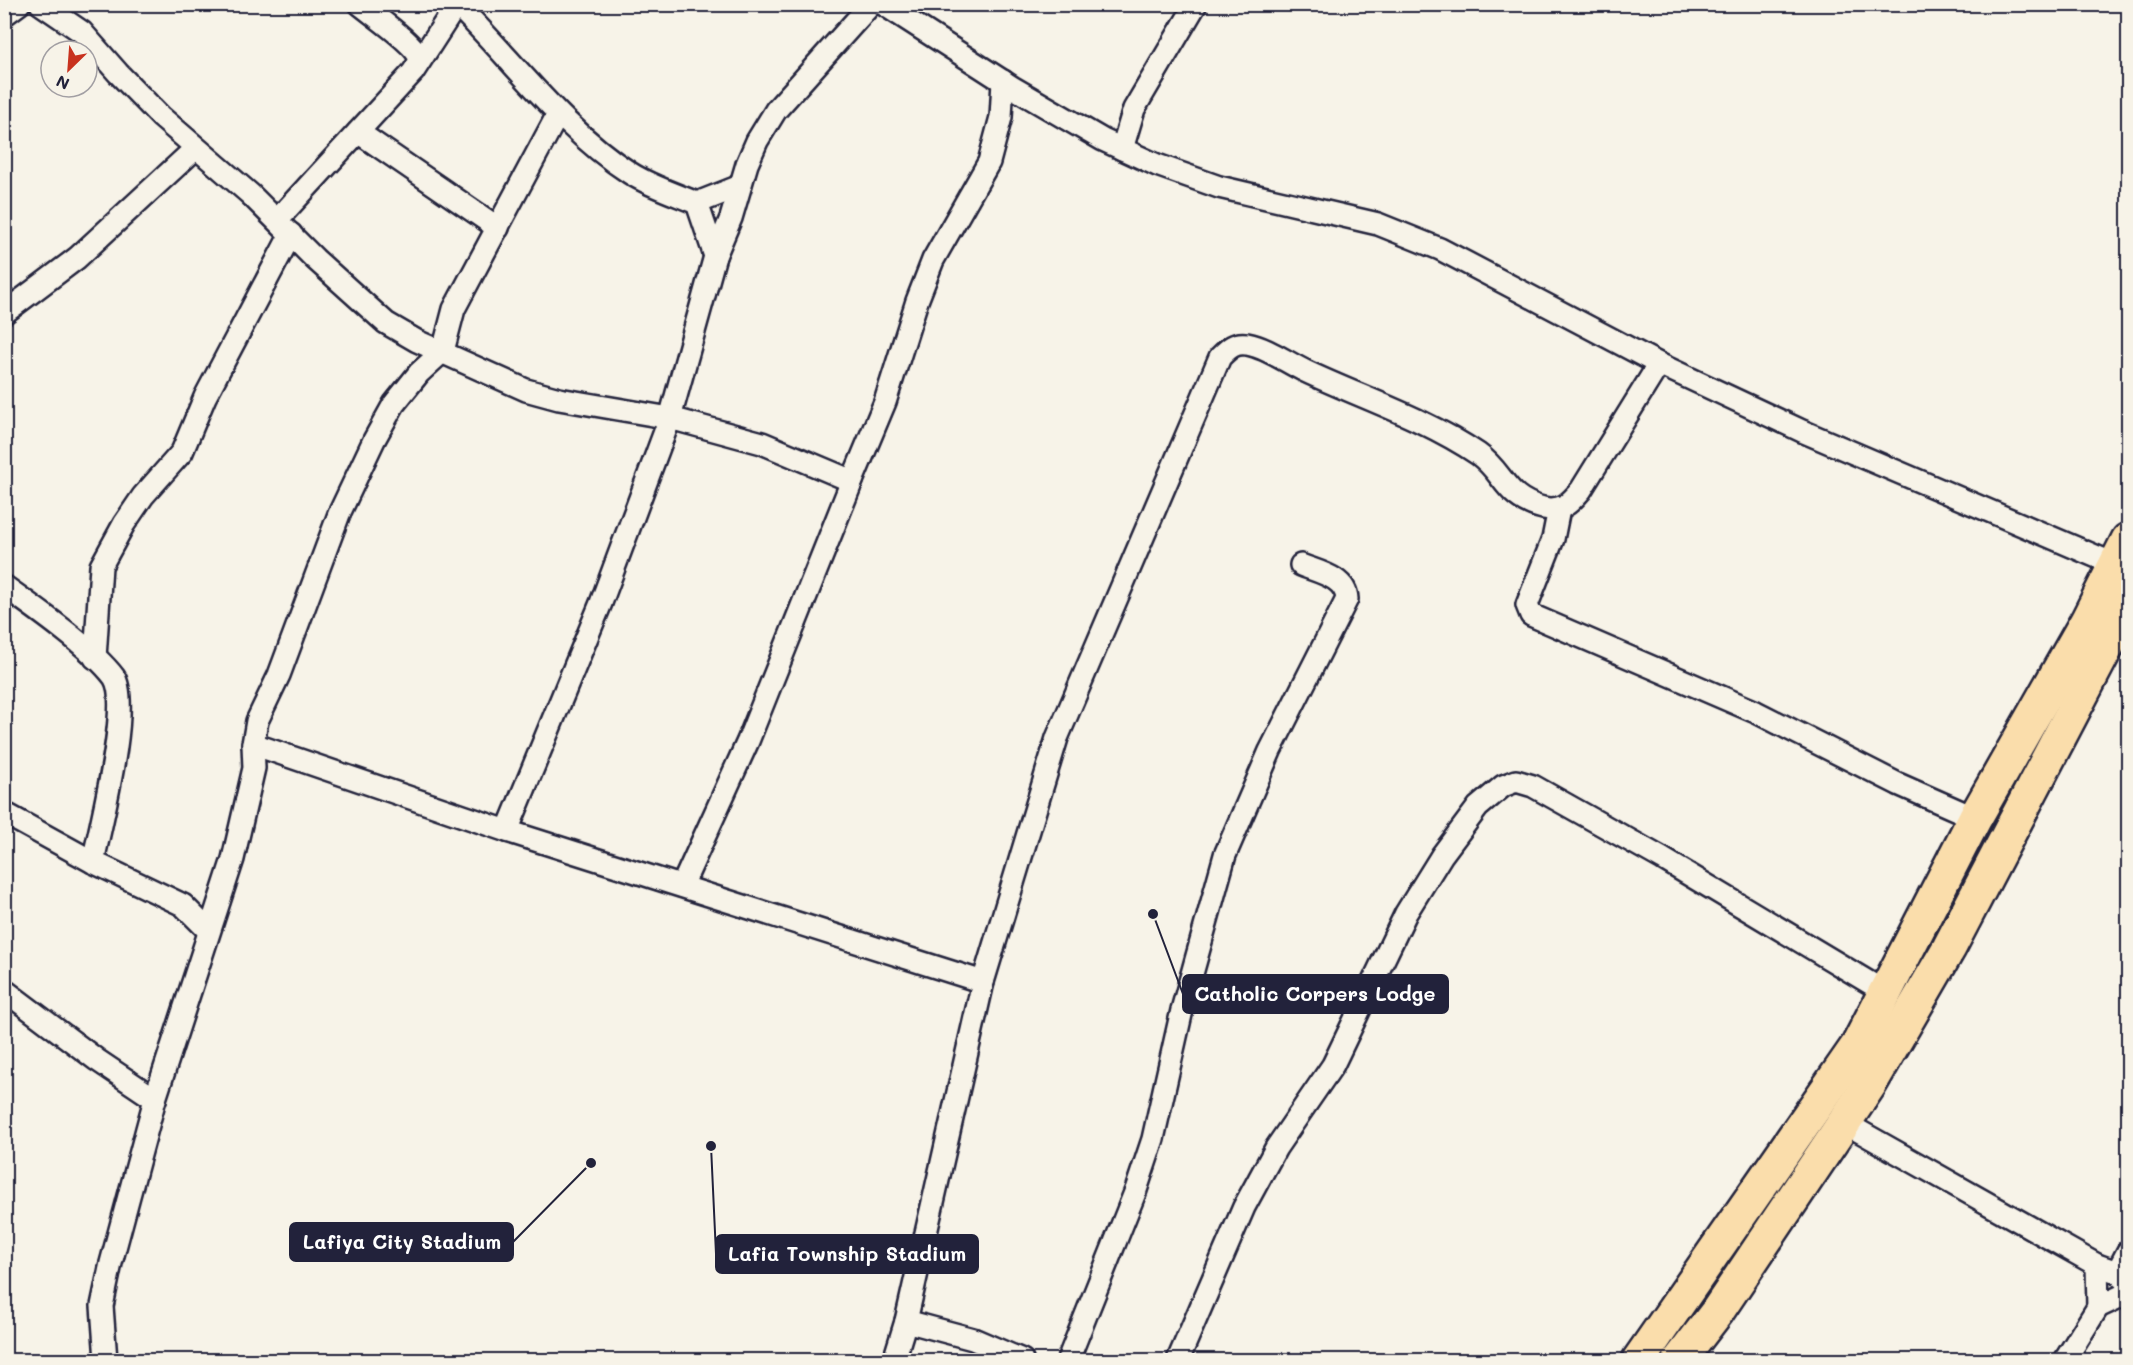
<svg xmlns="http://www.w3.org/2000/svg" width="2133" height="1365" font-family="Mali,sans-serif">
<rect width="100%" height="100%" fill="#f7f3e8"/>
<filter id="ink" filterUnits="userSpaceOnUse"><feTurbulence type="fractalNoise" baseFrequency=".0167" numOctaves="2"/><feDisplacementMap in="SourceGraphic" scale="12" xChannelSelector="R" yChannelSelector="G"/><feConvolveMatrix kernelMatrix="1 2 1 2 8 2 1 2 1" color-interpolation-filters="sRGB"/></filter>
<g filter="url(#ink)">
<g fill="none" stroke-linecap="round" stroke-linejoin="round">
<defs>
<g id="minor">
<path d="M41,4L82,32L118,73L161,117L250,194L315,259L386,323L417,341L526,390L559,399L670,418L601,603L507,831"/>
<path d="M360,4C373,15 416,44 420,59"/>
<path d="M871,4L776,110L757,141L747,164L731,218L715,256L670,418L762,443L852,481L885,402L917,301L933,260L989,162L1001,117L1003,81"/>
<path d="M883,4L1012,87L1103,140L1157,165L1219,187L1378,224L1440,249L1659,364L1802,431L2116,565"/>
<path d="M457,5C514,61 562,129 630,173C650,186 675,194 697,203"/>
<path d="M4,15L19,4"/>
<path d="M358,132L498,228"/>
<path d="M1122,149L1134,109L1196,4"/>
<path d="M277,220L413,72L457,4"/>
<path d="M715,256L697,203L740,186"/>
<path d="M4,313L77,258L196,148"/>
<path d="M1559,509L1553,539L1527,605L1531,615L1756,712L1898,784L1975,818"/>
<path d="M4,586C35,608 93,649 114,677C132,704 100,827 93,862"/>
<path d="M95,658L101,566L124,524L143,496L182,452L205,397L291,234"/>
<path d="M253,744L507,831L983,982"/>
<path d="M4,813L93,862L183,905L208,930"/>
<path d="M682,886L748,741L852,481"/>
<path d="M4,990L97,1060L155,1099"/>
<path d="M1843,1122L2097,1265L2117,1272L2128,1282"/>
<path d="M2097,1265L2098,1307"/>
<path d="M2117,1272L2128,1251"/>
<path d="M906,1321L983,982L1057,738L1220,357C1228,349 1234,342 1247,344C1268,348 1286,362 1305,371C1362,398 1425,418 1478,454C1505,473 1504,498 1543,508C1562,512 1570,503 1581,490L1659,364"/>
<path d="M106,1360L102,1306L111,1263L155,1099L233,859L254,768L253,744L257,721L279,675L339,514L374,440L394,404L419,373L443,351L454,309L558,114"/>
<path d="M894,1360L906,1321L973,1339L1022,1360"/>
<path d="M1068,1360L1136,1190L1153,1139L1182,1010L1225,855L1270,751L1347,599C1346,577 1318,572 1301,565"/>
<path d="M1178,1360L1244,1207L1276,1148L1333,1065L1406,913L1442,855L1478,807L1503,786L1516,781L1533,786L1663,859L1885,992"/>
<path d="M2065,1360L2098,1307L2128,1293"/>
</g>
<g id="trunk">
<path d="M1639,1360L1858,1045L1975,818L2087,621L2128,540"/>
<path d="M1680,1360L1717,1312L1870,1084L1949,948L2128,606"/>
</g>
</defs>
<!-- minor casing -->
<use href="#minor" stroke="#22223b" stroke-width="26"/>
<!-- trunk casing -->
<use href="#trunk" stroke="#22223b" stroke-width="38"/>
<!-- minor -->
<use href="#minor" stroke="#f7f3e8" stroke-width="21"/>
<!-- trunk -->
<use href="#trunk" stroke="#faddab" stroke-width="33"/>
</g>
</g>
<!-- callouts -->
<path fill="none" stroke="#22223b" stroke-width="2" d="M1153 914L1183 994M591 1163L513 1242M711 1146L716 1254"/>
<g fill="#22223b" stroke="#f7f3e8" stroke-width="2">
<circle cx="1153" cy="914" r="6"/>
<circle cx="591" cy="1163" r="6"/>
<circle cx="711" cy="1146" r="6"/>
</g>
<g fill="#22223b" stroke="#22223b" stroke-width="2">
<rect x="1183" y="975" width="265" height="38" rx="6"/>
<rect x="290" y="1223" width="223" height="38" rx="6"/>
<rect x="716" y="1235" width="262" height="38" rx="6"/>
</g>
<g font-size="20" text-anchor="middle" font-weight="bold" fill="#fff">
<text x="1315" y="1001">Catholic Corpers Lodge</text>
<text x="402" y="1249">Lafiya City Stadium</text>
<text x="847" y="1261">Lafia Township Stadium</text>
</g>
<!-- margin -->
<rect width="2133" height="1365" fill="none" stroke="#f7f3e8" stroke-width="24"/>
<rect x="12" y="12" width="2109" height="1341" fill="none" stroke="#22223b" stroke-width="2" filter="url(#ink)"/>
<!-- north arrow -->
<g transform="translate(69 69) rotate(205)"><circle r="28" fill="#f7f3e8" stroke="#a29fa3" stroke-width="1.5"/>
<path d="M0-4.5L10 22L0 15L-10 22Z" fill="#c8321e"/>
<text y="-9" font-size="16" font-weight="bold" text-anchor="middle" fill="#22223b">N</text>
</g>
</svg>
